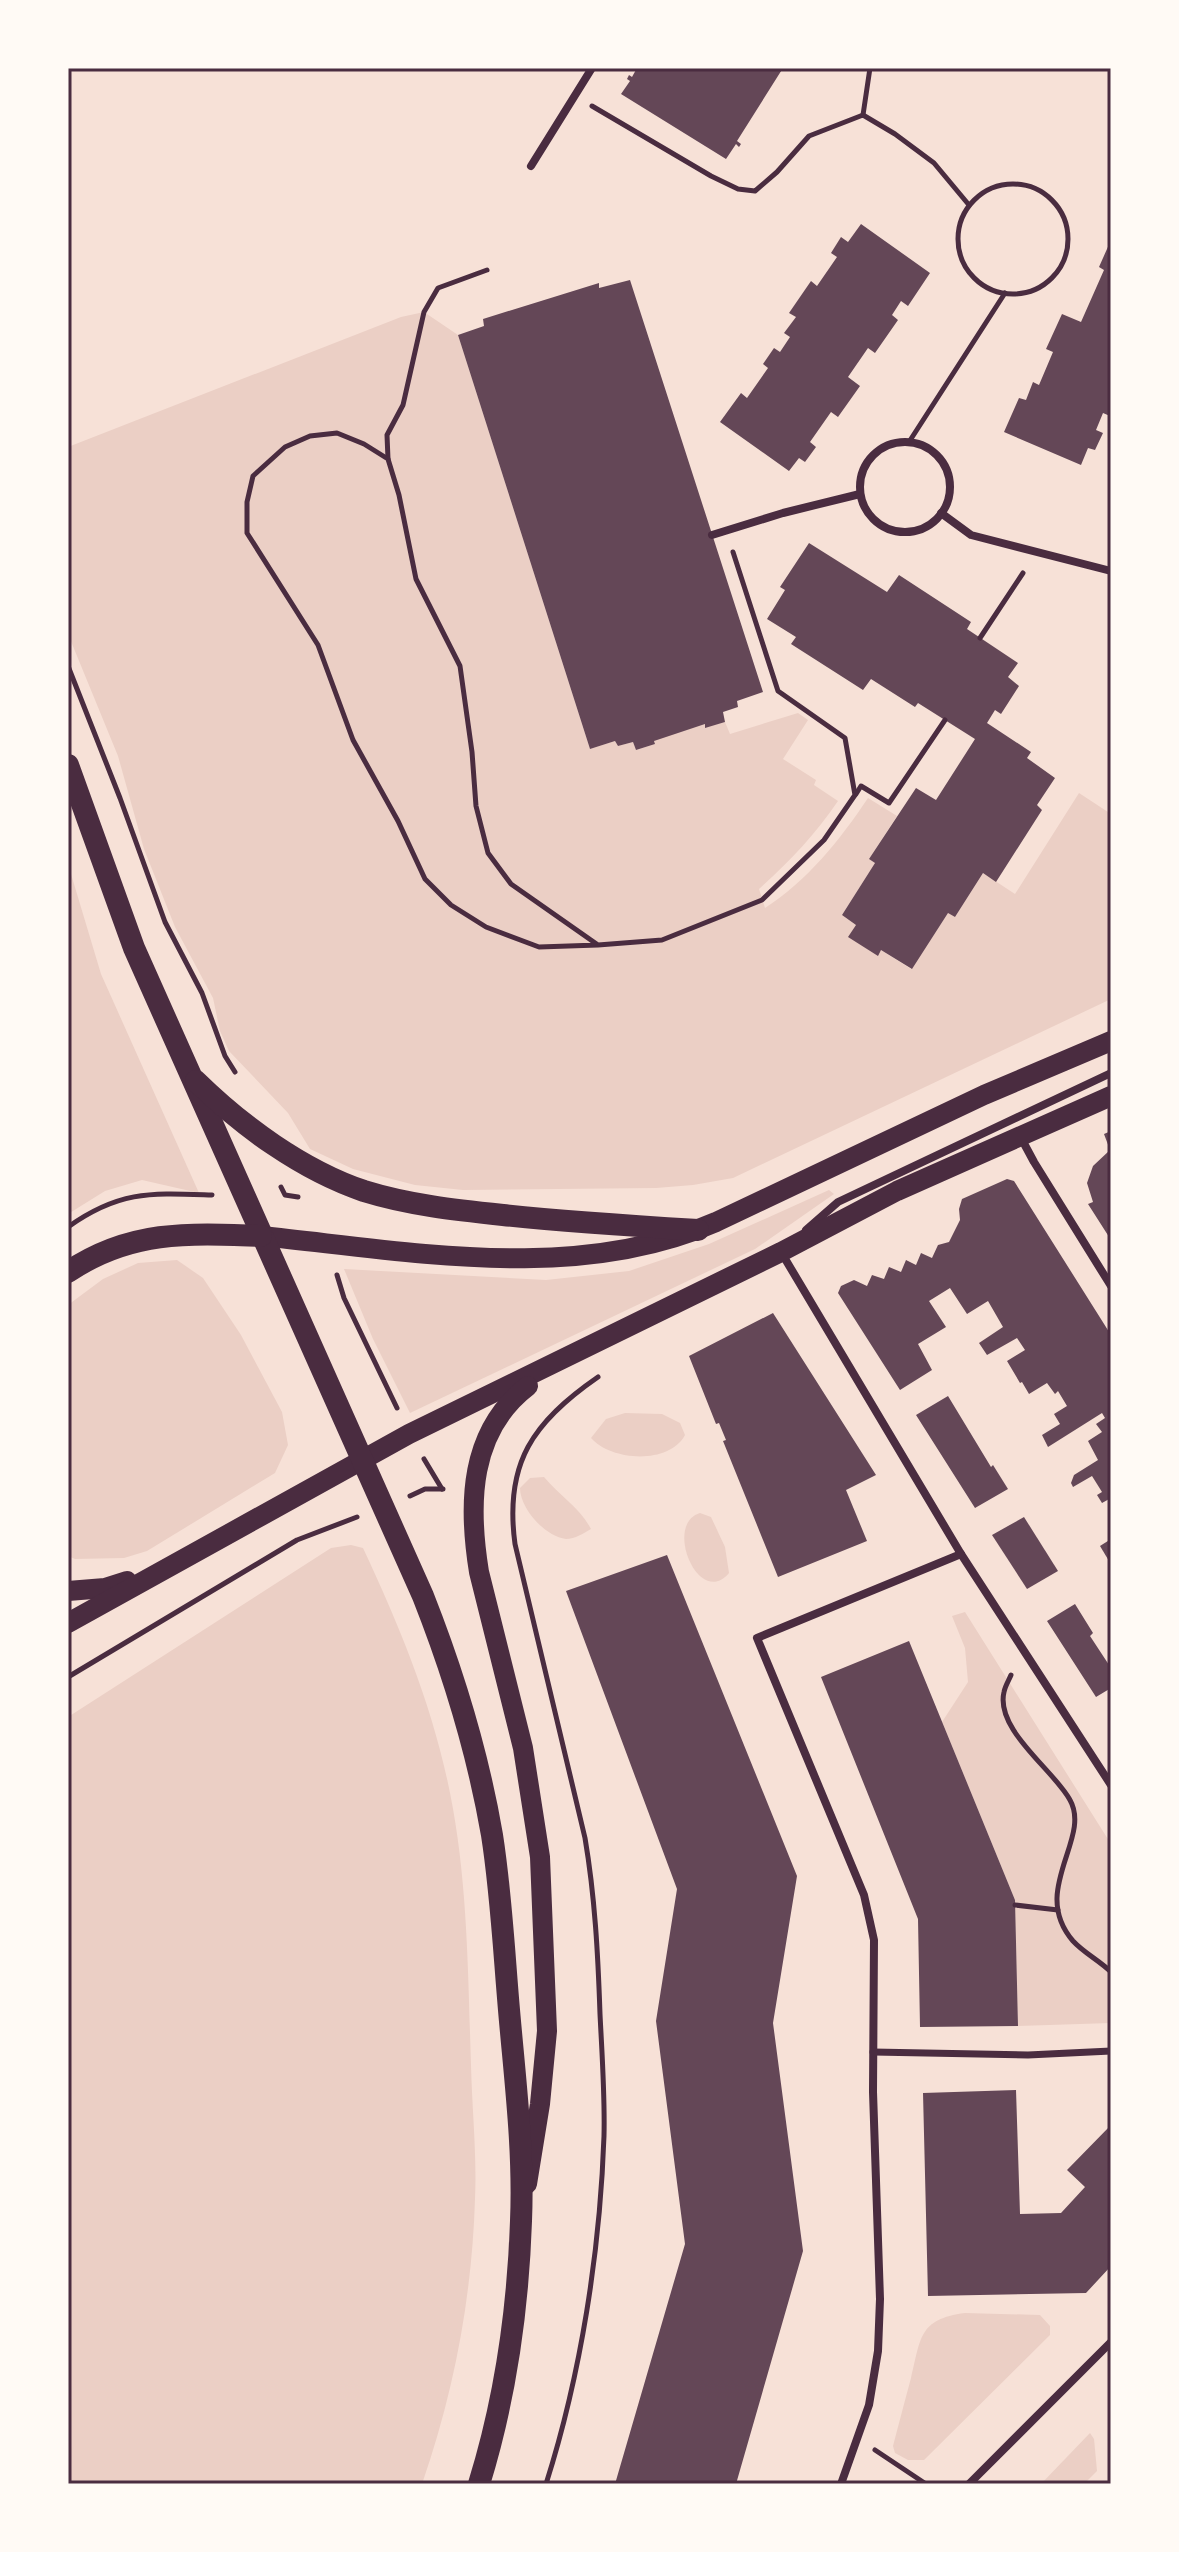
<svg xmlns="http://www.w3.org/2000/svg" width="1179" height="2552" font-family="Poppins,sans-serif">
<rect width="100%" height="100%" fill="#f7e1d7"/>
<!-- green -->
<g fill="#ebcfc5">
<path d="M424,312L458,335L590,749L615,741L618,746L633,742L636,750L655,744L654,740L705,724L706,727L725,722L730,734L798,713L808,720L783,759L816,780L814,785L838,801C815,835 789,862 759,889L765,908C807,881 840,840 868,798L897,816L869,859L875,863L842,915L856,925L849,937L877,955L881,950L911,969L948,913L955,917L983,873L1015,894L1079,793L1111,814V999L733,1178L693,1185L656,1188L463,1190L415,1185L353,1169L310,1149L288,1113L229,1051L220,1031L213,998L175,927L144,849L118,756L68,634V447L401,317Z"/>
<path d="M68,864L101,974L199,1193L142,1180L105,1191L68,1214Z"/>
<path d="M829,1190L834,1194L755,1249L410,1413L373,1339L344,1269L546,1280L629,1271L709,1244Z"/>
<path d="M177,1260L203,1278L241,1335L282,1412L288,1445L275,1473L147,1551L124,1558L75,1559L68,1556V1305L103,1279L138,1263Z"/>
<path d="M625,1413L662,1414L680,1423L685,1435C669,1465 611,1461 591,1438L606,1419Z"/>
<path d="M544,1477C559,1495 580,1508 591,1529C584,1533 575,1539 566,1539C544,1536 520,1508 520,1488L530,1478Z"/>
<path d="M700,1513L711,1517L725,1547L729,1573C699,1609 663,1524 700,1513Z"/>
<path d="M351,1545L363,1548C400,1627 433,1707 450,1793C468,1882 468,1975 471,2065C472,2109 477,2155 475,2199C472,2297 454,2392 422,2484H68V1717L331,1548Z"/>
<path d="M965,1612L1111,1844V2023L1018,2026L1015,1900L942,1722L968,1682L965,1648L952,1616Z"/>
<path d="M965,2313L1040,2315L1050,2326V2335L924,2460H908L895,2453L893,2446C899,2423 905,2400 911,2378C921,2339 918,2319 965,2313Z"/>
<path d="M1090,2433L1094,2439L1097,2471L1084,2484H1041Z"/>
</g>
<!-- building -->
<g fill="#644757">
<path d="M637,68H783L737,141L741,144L739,147L736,144L726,159L621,94L630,81L627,79L629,75L632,77Z"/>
<path d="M861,224L930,273L908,306L901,301L892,315L898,320L875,353L868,348L848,377L860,386L838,417L831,412L810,442L816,447L805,462L799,458L789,471L720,422L741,393L747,398L768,368L763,364L774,348L780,352L790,337L784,333L796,317L789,313L811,281L817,286L837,257L831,253L841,237L848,242Z"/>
<path d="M1111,240V413L1110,416L1103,413L1096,430L1103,433L1095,450L1088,448L1081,465L1004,432L1019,398L1026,400L1033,382L1039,385L1053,352L1046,349L1062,314L1081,322L1104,270L1099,267Z"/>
<path d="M630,280L763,692L737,701L738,707L723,712L725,722L705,728V724L654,741L655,744L636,750L633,742L618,746L615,741L590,749L458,335L484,326L483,319L599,283V288Z"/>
<path d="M809,543L887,592L899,575L971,622L967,629L1018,663L1008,677L1019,686L1001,714L995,710L987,723L1031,752L1027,758L1055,778L1037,805L1042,810L996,882L983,873L955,917L948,913L912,969L881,950L878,956L848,937L856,925L842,915L875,863L869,859L916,788L936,800L975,739L918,703L915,707L871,679L863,690L791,644L796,637L767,619L785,590L780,587Z"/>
<path d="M1111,1131V1240L1088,1204L1093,1202L1087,1183L1093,1166L1110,1150L1104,1134Z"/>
<path d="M1007,1179L1014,1181L1111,1335V1498L1102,1503L1097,1495L1102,1492L1092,1476L1073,1487L1071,1483L1074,1475L1098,1460L1088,1441L1102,1432L1096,1424L1105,1418L1102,1413L1048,1447L1042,1435L1060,1424L1054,1414L1067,1406L1058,1391L1055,1394L1047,1383L1029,1394L1022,1382L1020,1383L1007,1361L1025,1350L1017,1338L987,1355L979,1343L1003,1327L988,1301L967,1314L950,1288L929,1301L946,1327L918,1344L932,1370L900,1390L838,1293L841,1286L854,1280L867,1286L872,1275L884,1279L889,1267L901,1272L906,1260L916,1265L921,1253L932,1258L938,1245L949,1242L960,1220L959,1209L962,1199Z"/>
<path d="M773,1313L876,1475L846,1490L867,1541L778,1577L723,1441L726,1440L719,1423L716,1424L689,1356Z"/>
<path d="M948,1396L991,1467L993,1465L1008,1489L975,1508L916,1415Z"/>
<path d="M1024,1517L1058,1571L1027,1589L992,1535Z"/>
<path d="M1111,1539V1560L1109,1561L1100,1546Z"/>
<path d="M667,1555L797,1876L773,2023L803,2251L736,2484H615L685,2244L656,2021L677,1889L566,1591Z"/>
<path d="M1075,1604L1093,1633L1090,1636L1111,1668V1688L1096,1697L1047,1621Z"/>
<path d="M909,1641L1015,1900L1018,2026L920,2027L918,1919L821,1677Z"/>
<path d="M1016,2090L1020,2214L1061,2213L1085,2187L1067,2170L1111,2125V2266L1086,2293L928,2296L923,2093Z"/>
</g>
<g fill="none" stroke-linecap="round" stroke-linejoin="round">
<!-- path -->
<g stroke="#4a2c40" stroke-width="5">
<path d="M592,106L711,176L738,189L755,191L777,172L809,136L863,115L895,134L934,163L969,205"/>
<path d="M863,115L870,68"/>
<circle cx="1013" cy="239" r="55"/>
<path d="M909,442L1005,293"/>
<path d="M388,459L387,435L403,405L424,312L438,288L487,270"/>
<path d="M980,638L1023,573"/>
<path d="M68,666L120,798L165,922L202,993L225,1056L235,1072"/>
<path d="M856,794L861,786L889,803L945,720"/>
<path d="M598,945L539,947L486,927L451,905L425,879L398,821L353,740L318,645L247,533V502L253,476L285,447L310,436L337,433L364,444L388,459L399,495L416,579L460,666L472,752L476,806L488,853L511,884L598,945L662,940L762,900L824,840L855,795L845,738L778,691L733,552"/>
<path d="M281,1187L285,1195L298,1197"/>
<path d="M68,1227C120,1190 152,1193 212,1195"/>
<path d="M337,1275L344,1298L397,1408"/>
<path d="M424,1459L442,1489"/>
<path d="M410,1496L425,1489H443"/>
<path d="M1011,1675C1009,1680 1005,1686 1004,1692C995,1730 1054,1770 1070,1800C1092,1839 1029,1890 1073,1941C1084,1953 1100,1961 1111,1972"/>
<path d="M68,1677L297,1540L357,1517"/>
<path d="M1015,1905L1058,1910"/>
<path d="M875,2450L926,2484"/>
<path d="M546,2484C581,2374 600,2251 604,2136C605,2095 602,2055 600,2014C598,1955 595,1897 585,1838L515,1544C504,1463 533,1422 598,1377"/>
</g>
<!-- pedestrian -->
<path stroke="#4a2c40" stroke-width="7" d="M873,2052L1028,2055L1111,2051"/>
<!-- minor -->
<g stroke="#4a2c40" stroke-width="8">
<path d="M531,166L592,68"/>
<circle cx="905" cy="487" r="45"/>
<path d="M941,513L971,535L1111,571"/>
<path d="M712,535L783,513L860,494"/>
<path d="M1020,1136L1034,1162L1111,1286"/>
<path d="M806,1230L838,1202L1111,1073"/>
<path d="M781,1252L961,1554L1111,1785"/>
<path d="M841,2484L869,2405L878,2351L880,2299L873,2092L874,1940L864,1895L757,1638L961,1554"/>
<path d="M969,2484L1111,2342"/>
</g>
<!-- primary -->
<g stroke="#4a2c40" stroke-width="20">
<path d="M261,1236C408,1251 575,1284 716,1222L984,1095L1111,1041"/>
<path d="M68,1591L105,1588L127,1581"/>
<path d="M68,1623L409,1434L781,1252L897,1191L1111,1096"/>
<path d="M527,2184L540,2104L547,2031L540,1857L523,1748L479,1572C468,1504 469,1431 528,1386"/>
</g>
<!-- trunk -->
<g stroke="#4a2c40" stroke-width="22">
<path d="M68,765L134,948L423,1596C453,1672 478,1754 492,1835C501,1892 504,1952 509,2010C515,2080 524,2151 521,2221C518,2309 505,2400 479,2484"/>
<path d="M196,1081C242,1126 302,1170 364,1191C409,1205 456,1210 503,1215C568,1222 633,1226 698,1230"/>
<path d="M68,1272C130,1230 189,1233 261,1236"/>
</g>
</g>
<!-- border -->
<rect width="1179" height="2552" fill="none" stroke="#fffaf5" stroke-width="140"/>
<rect x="70" y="70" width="1039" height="2412" fill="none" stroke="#4a2c40" stroke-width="3"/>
</svg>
